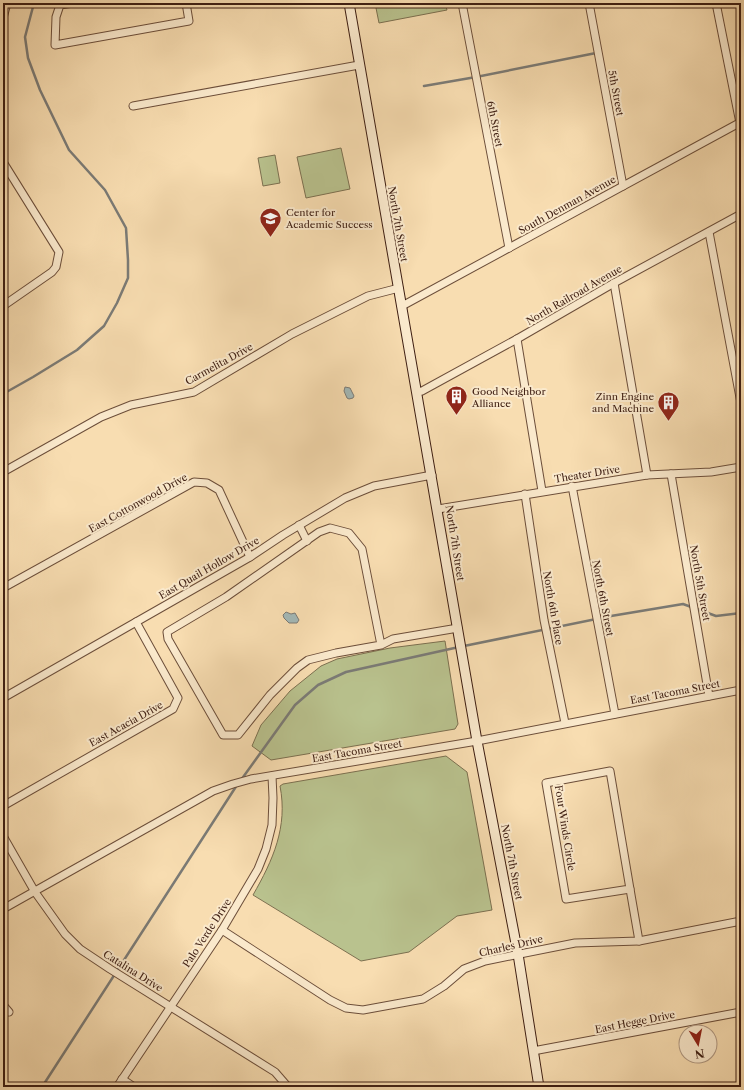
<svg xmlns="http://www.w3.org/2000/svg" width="744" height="1090" font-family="'Libre Caslon Text',serif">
<rect width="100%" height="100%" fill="#f8ddb1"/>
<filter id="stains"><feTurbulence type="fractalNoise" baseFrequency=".005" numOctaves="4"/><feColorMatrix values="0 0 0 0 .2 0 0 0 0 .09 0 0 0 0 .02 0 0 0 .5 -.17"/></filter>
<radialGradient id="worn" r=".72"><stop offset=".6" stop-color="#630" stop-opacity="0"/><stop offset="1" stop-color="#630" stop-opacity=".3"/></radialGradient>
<!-- green -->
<g fill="#b9c28e" stroke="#7c7050">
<path d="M375,3H445L447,10L379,23Z"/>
<path d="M341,148L350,189L306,198L297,157Z"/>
<path d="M275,155L280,183L263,186L258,158Z"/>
<path d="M445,641L458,724L455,729L271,760L252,746L261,725L290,691L321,666L337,659L390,648Z"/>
<path d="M446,756L467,772L492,910L457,916L409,952L361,961L253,895C273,860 288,827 280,786L283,784Z"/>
</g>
<!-- water -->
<g fill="#a3b9b8" stroke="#7b7b76">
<path d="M345,387L350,388L354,396L353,398L349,399L347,398L344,391Z"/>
<path d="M286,612L291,614L295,613L299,620L297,623H289L284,618L283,615Z"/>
</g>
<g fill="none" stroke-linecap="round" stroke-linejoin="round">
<!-- stream -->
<g stroke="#7b7b76" stroke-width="2.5">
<path d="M424,86L476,77L596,53"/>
<path d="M3,394L33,377L77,350L104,326L117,303L128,278V260L126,228L105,190L69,150L40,90L28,58L25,37L34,3"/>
<path d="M464,646L611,616L683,604L716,616L741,613"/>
<path d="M241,780L295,705L318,685L346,672L459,647"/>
<path d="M42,1087L237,785"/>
</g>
<defs>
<g id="minor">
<path d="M73,3L60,5L56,17L55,45L189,21L186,3"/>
<path d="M462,3L509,248"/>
<path d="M589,3L623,186"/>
<path d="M716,3L740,123"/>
<path d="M3,18L7,3"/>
<path d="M133,106L359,65"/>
<path d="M3,162L59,252L56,267L52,272L3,306"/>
<path d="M709,232L741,403"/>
<path d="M614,283L647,475"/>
<path d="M402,306L741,122"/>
<path d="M517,339L542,491"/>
<path d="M417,392L422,391L517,339L614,283L741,214"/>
<path d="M3,472L101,417L131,405L194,392L292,334L368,296L399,288"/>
<path d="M671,474L709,696"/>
<path d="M572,486L615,714"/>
<path d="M525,494L544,620L565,723"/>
<path d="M438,509L647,475L711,472L741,467"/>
<path d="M299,525L307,541"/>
<path d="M3,588L194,482L207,483L219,490L250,557"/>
<path d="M381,645L362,549L349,533L330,528L319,532L226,597L167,632L168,639L223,735H238L270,695L297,668L308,660L336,653L381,645L393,639L458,628"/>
<path d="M3,698L250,557L283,535L345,498L374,486L432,475"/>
<path d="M610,771L630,889L566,899L546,783Z"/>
<path d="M3,806L173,709L178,698L136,622"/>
<path d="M3,836L35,892L65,934L80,949L110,969L275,1072L288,1087"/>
<path d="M630,889L639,941"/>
<path d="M3,909L213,791L233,784L251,779L477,741L741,690"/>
<path d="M222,930L330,1000L346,1008L363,1010L423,999L444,986L464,969L485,961L575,943L639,941L741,921"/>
<path d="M3,1005L9,1012"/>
<path d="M533,1051L741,1012"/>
<path d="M122,1079L134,1087"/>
<path d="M117,1087L222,930L258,869L266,849L272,825L273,798L272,776"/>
</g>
<path id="secondary" d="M349,3L477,741L518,954L539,1087"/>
</defs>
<!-- minor casing -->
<use href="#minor" stroke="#6c4e3a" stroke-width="9"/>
<!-- secondary casing -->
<use href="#secondary" stroke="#3e1e12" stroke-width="11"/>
<!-- minor -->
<use href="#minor" stroke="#fae9cc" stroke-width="7"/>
<!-- secondary -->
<use href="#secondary" stroke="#fae9cc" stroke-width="9"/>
</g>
<!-- icons -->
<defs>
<symbol id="school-pin" viewBox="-11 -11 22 30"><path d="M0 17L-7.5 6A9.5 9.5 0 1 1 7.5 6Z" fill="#8f2418" stroke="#fae9cc"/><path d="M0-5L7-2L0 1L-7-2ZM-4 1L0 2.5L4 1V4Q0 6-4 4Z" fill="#fff"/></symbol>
<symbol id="building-pin" viewBox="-11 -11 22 30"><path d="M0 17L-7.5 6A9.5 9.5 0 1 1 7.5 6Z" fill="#8f2418" stroke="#fae9cc"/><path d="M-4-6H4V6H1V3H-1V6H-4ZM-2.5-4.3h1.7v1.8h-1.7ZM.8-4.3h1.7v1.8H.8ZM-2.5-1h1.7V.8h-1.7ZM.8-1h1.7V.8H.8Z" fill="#fff"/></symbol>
</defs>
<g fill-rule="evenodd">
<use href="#school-pin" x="258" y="206" width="25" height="34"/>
<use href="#building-pin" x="444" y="384" width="25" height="34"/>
<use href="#building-pin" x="656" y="390" width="25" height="34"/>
</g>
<g text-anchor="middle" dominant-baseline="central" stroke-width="4" stroke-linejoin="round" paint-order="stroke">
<!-- street labels -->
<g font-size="10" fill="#3e1e12" stroke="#fae9cc">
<text transform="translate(616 93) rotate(79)">5th Street</text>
<text transform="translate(495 124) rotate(79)">6th Street</text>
<text transform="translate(567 205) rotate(-29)">South Denman Avenue</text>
<text transform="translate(398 224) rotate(80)">North 7th Street</text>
<text transform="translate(574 295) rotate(-30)">North Railroad Avenue</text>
<text transform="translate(219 364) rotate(-29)">Carmelita Drive</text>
<text transform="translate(587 474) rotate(-9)">Theater Drive</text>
<text transform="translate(138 503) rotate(-29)">East Cottonwood Drive</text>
<text transform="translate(455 543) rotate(81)">North 7th Street</text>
<text transform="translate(209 568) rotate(-30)">East Quail Hollow Drive</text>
<text transform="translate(700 583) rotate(80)">North 5th Street</text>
<text transform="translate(603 598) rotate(79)">North 6th Street</text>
<text transform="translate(553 608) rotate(80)">North 6th Place</text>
<text transform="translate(675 692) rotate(-11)">East Tacoma Street</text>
<text transform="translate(126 724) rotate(-29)">East Acacia Drive</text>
<text transform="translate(357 751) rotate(-10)">East Tacoma Street</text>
<text transform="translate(565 828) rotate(81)">Four Winds Circle</text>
<text transform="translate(512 862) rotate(79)">North 7th Street</text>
<text transform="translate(207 933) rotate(-57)">Palo Verde Drive</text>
<text transform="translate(511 946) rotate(-13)">Charles Drive</text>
<text transform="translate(133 971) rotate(32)">Catalina Drive</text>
<text transform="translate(635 1022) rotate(-11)">East Hegge Drive</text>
</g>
<!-- poi labels -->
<g font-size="10" fill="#3e1e12" stroke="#fae9cc" text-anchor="start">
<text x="286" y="212">Center for<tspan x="286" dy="12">Academic Success</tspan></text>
<text x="472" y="391">Good Neighbor<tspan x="472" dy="12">Alliance</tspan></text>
<text x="654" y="396" text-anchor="end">Zinn Engine<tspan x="654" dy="12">and Machine</tspan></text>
</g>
</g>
<!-- margin -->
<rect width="744" height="1090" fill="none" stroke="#f8ddb1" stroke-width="16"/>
<rect x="4" y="4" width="736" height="1082" fill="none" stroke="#3e1e12" stroke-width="2"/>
<rect x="8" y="8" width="728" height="1074" fill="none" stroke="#3e1e12"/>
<!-- north arrow -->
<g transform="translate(698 1044) rotate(170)"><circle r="19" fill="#fae9cc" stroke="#af9882"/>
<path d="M0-3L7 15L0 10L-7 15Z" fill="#8f2418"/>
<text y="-6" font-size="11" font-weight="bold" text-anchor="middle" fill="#3e1e12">N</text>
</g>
<rect width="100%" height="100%" filter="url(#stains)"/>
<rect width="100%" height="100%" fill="url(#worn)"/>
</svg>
